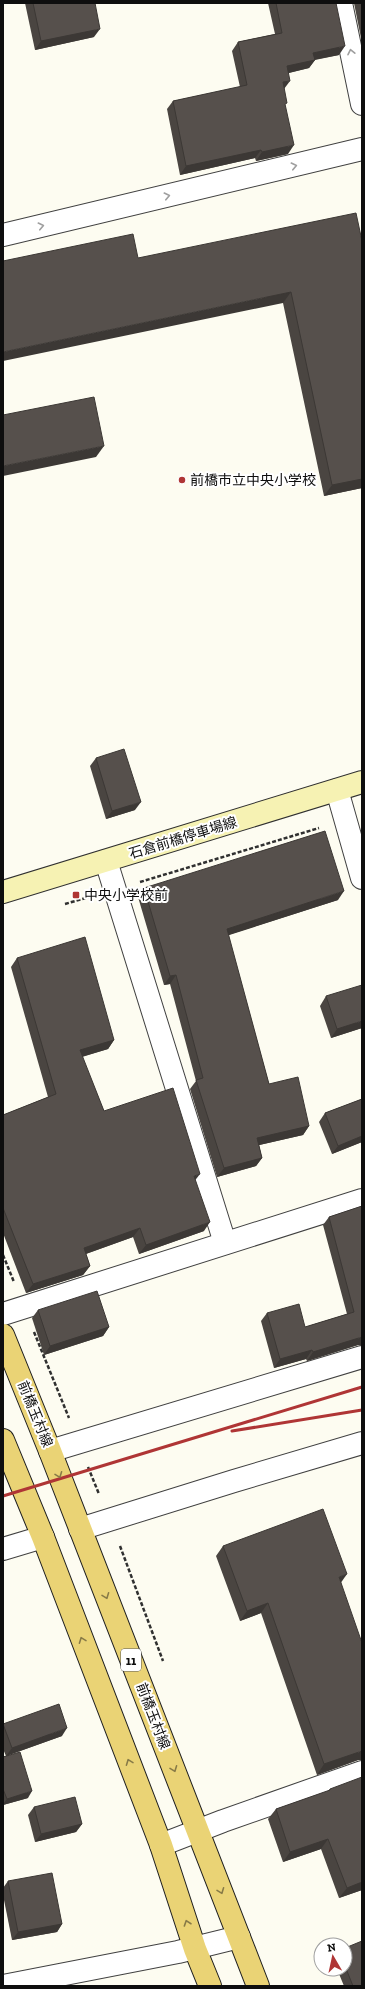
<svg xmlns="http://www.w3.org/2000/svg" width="365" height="1989" font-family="'Zilla Slab','Noto Sans JP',serif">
<rect width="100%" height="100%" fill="#fdfcf1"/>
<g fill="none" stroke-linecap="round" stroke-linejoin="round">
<defs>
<g id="street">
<path d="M341,3L362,104"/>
<path d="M3,235L362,149"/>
<path d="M337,790L362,878"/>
<path d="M106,861L225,1243"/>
<path d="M3,1314L362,1200"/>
<path d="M50,1451L362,1357"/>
<path d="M80,1529L234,1481L362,1443"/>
<path d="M3,1549L43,1537"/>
<path d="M161,1845L223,1821L362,1772"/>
<path d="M3,1986L178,1952L239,1937"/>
</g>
<path id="secondary" d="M3,892L362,782"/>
<g id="primary">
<path d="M3,1335L50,1451L258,1986"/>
<path d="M3,1440L43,1537L161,1845L195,1949L210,1986"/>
</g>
</defs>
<!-- street casing -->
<use href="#street" stroke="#414141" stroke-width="24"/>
<!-- secondary casing -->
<use href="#secondary" stroke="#303030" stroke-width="24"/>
<!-- primary casing -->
<use href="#primary" stroke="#1f1f1f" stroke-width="24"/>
<!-- path -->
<g stroke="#303030" stroke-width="2.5" stroke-dasharray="4 2" stroke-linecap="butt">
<path d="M140,882L319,828"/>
<path d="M65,904L89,897"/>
<path d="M3,1255L14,1282"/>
<path d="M34,1332L69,1418"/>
<path d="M88,1467L99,1494"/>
<path d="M120,1546L163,1661"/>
</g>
<!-- street -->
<use href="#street" stroke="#fff" stroke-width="22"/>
<!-- secondary -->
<use href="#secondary" stroke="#f6f2b3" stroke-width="22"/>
<!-- primary -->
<use href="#primary" stroke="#ead375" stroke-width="22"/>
<!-- rail -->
<g stroke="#af3535" stroke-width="3">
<path d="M232,1431L362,1410"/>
<path d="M3,1496L362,1387"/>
</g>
</g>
<!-- wall -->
<g fill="#4a4541">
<path d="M25,3H95L94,37L35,50Z"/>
<path d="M268,3H336L339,55L315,60L309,68L288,73L284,88L288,154L256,161L255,158L180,175L167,109L173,101L240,87L232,51L238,42L275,34Z"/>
<path d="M354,3H362V43Z"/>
<path d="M362,241V488L324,496L283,303L138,258Z"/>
<path d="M96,758L135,810L106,819L90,766Z"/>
<path d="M144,888L338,900L228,935L269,1084L309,1126L303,1135L259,1145L262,1158L256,1166L217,1177L190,1089L196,1081L170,984L164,985L138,897Z"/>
<path d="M17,958L114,1040L108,1049L82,1057L104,1111L195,1180L204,1231L139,1254L133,1237L86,1254L90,1266L83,1275L26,1293L3,1233V1115L48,1097L11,967Z"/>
<path d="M326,996L362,1028L331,1038L320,1006Z"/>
<path d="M362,1099V1142L332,1154L319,1122L325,1113Z"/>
<path d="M362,1206L358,1345L307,1361L306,1359L274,1368L261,1321L267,1313L305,1327L347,1314L323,1225L329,1217Z"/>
<path d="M38,1310L109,1327L103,1336L44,1355L32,1318Z"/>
<path d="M223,1546L341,1582L358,1760L317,1775L261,1613L240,1621L216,1556Z"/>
<path d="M3,1724L62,1736L9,1755L28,1798L3,1805V1757L6,1756L3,1749Z"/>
<path d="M330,1789L362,1890L339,1898L321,1849L283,1862L268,1819L276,1809L328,1791Z"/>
<path d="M34,1807L82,1824L76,1832L35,1842L28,1815Z"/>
<path d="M8,1881L62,1924L57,1932L12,1940L3,1895V1888Z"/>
<path d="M345,1948L362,1986H344L337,1969H345Z"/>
</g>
<!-- shaded-wall -->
<g fill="#3c3835">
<path d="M100,29L94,37L35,50L41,41Z"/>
<path d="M345,46L339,55L307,61L313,53Z"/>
<path d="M315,60L309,68L281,75L287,66Z"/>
<path d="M290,81L284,89L283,82Z"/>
<path d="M294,145L288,154L256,161L262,152Z"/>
<path d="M261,150L255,158L180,175L186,166Z"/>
<path d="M291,292L283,303L3,361V352Z"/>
<path d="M104,446L96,457L3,476V466Z"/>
<path d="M362,479V488L324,496L332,485Z"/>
<path d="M141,802L135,810L106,819L112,811Z"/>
<path d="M344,891L338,900L220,938L227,929Z"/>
<path d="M176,975L170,984L164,985L170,976Z"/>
<path d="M362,1021V1028L331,1038L337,1029Z"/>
<path d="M114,1040L108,1049L74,1059L80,1050Z"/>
<path d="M309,1126L303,1135L251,1147L257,1138Z"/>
<path d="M362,1136V1142L332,1154L338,1146Z"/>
<path d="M262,1158L256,1166L217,1177L224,1168Z"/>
<path d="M200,1174L193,1183L194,1176Z"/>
<path d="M210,1222L204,1231L139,1254L146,1245Z"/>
<path d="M140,1228L133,1237L77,1257L84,1248Z"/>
<path d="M90,1266L83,1275L26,1293L33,1284Z"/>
<path d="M109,1327L103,1336L44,1355L50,1346Z"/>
<path d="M362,1337V1346L358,1345L307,1361L313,1352Z"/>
<path d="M312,1350L306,1359L274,1368L280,1359Z"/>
<path d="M347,1574L340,1584L339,1577Z"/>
<path d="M268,1603L261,1613L240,1621L247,1611Z"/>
<path d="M67,1728L62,1736L6,1756L12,1748Z"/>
<path d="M362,1751V1760H358L317,1775L324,1764Z"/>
<path d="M32,1791L28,1798L3,1805V1804L7,1799Z"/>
<path d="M82,1824L76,1832L35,1842L41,1834Z"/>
<path d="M328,1839L321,1849L283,1862L290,1852Z"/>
<path d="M362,1882V1890L339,1898L347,1888Z"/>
<path d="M62,1924L57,1932L12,1940L18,1932Z"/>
</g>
<!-- building -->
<g fill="#56504c" stroke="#3c3835">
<path d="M33,3H95L100,29L41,41Z"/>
<path d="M276,3H336L345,46L313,53L315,60L287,66L290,81L283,82L287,103L285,104L294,145L262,152L261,150L186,166L173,101L247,85L238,42L282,33Z"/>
<path d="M356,213L362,241V479L332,485L291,292L3,352V261L133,234L138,258Z"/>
<path d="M94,397L104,446L3,466V415Z"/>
<path d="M124,749L141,802L112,811L96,758Z"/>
<path d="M325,831L344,891L227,929L269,1084L298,1077L309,1126L257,1138L262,1158L224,1168L196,1080L203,1078L176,975L170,976L144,888Z"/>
<path d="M85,937L114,1040L80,1050L104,1111L173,1088L200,1174L194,1176L210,1222L146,1245L140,1228L84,1248L90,1266L33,1284L3,1208V1115L56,1094L17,958Z"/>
<path d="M362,985V1021L337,1029L326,996Z"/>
<path d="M362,1099V1136L338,1146L325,1113Z"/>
<path d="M362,1206V1337L313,1352L312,1350L280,1359L267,1313L299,1304L305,1327L354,1312L329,1217Z"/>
<path d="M97,1291L109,1327L50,1346L38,1310Z"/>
<path d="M323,1509L347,1574L339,1577L362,1643V1751L324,1764L268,1603L247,1611L223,1546Z"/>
<path d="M59,1704L67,1728L12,1748L3,1724Z"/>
<path d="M20,1752L32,1791L7,1799L3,1789V1757Z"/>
<path d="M362,1777V1840L361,1841L362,1842V1882L347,1888L328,1839L290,1852L276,1809L330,1790V1789Z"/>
<path d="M75,1797L82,1824L41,1834L34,1807Z"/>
<path d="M52,1873L62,1924L18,1932L8,1881Z"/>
<path d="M362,1941V1986H353L345,1966V1948Z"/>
</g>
<!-- one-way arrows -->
<defs><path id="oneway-chevron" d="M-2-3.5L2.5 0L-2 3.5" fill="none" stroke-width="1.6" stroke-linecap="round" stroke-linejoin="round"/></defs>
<g stroke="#9f9f9f">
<use href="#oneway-chevron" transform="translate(351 52) rotate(-102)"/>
<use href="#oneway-chevron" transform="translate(294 166) rotate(-13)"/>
<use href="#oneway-chevron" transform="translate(167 196) rotate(-13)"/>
<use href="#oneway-chevron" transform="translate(41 226) rotate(-13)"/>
</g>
<g stroke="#877a47">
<use href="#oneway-chevron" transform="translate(59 1475) rotate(69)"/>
<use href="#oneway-chevron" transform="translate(106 1596) rotate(69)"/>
<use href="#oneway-chevron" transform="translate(82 1640) rotate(-111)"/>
<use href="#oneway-chevron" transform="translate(129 1762) rotate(-111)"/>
<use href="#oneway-chevron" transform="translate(174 1769) rotate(69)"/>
<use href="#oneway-chevron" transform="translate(221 1891) rotate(69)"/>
<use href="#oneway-chevron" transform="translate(187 1923) rotate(-109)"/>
</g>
<!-- markers -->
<g fill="#af3535" stroke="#fff" stroke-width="1.5">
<circle cx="182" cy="480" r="4"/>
<rect x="72" y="891" width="8" height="8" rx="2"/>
</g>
<g text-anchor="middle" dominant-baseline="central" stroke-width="4" stroke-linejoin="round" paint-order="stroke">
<!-- shield labels -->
<rect fill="#fff" stroke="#565656" stroke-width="1" x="121" y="1649" width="20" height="22" rx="3"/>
<g font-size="13" font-weight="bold" fill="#0e0e0e">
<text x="131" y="1660">11</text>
</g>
<!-- poi labels -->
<g font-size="14" fill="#0e0e0e" stroke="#fff" text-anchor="start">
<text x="190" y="480">前橋市立中央小学校</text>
<text x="84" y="895">中央小学校前</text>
</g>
<!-- street labels -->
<g font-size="14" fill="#0e0e0e" stroke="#fff">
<text transform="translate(183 838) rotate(-17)">石倉前橋停車場線</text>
<text transform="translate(35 1414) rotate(68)">前橋玉村線</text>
<text transform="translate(153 1716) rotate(69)">前橋玉村線</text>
</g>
</g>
<!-- border -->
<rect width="365" height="1989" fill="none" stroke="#0e0e0e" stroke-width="8"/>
<!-- north arrow -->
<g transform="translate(333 1957) rotate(351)"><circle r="19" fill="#ffffff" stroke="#9f9f9f"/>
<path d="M0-3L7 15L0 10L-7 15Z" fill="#af3535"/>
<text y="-6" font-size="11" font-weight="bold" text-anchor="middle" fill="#0e0e0e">N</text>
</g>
</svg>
